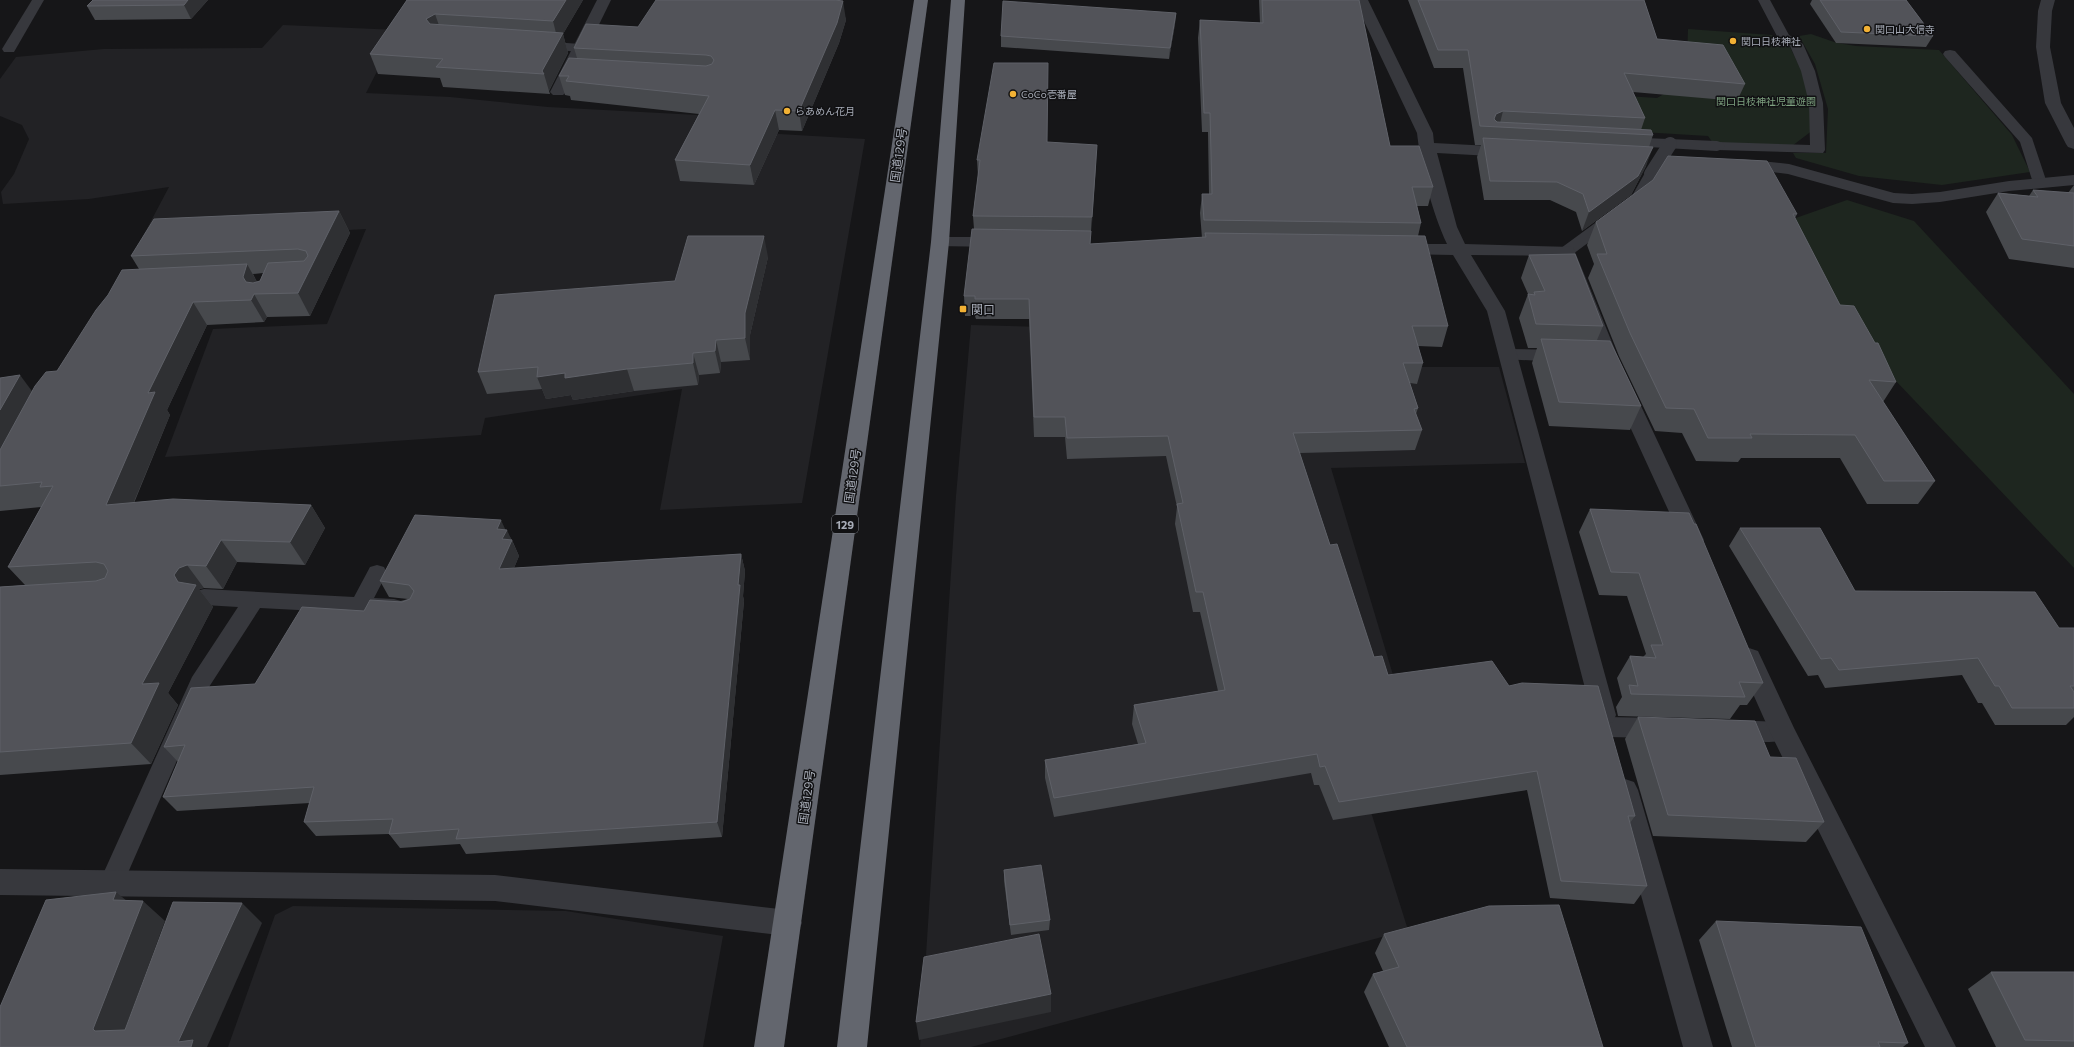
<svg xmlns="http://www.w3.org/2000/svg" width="2074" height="1047" font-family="Commissioner,'Noto Sans JP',sans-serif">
<rect width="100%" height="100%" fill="#161618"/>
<!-- built -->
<g fill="#222225">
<path d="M283,25L398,30L366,93L450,97L548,107L716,116L708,130L865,139L802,503L660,510L682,389L485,418L481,435L165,457L213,329L327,324L366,229L165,240L133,255L169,187L89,199L3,204L1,192L14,174L29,139L22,125L0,116V79L16,57L104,49L262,48Z"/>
<path d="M971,325L1042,327L1352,367H1499L1525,463L1331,468L1405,715L1344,726L1408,930L971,1047H920L956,496Z"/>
<path d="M293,906L566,911L723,936L703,1047H228L275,915Z"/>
</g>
<!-- green -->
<g fill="#1e261f">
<path d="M1688,29L1772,35L1790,47L1804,76L1811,100L1813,130L1792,146L1713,143L1708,136L1641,132L1626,96L1657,98L1674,88L1687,60Z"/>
<path d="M1811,34L1837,43L1856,46L1939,50L2012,135L2030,172L1942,185L1859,176L1796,158L1793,153H1826L1828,109L1815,64L1799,36Z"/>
<path d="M1847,200L1914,221L2074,394V568L1855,338L1762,230Z"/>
</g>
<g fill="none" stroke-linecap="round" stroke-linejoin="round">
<!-- lane -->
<g fill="#37383d" fill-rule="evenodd">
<path d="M32,0H44L14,52H4L2,49Z"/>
<path d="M1758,0H1770L1789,35L1803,44L1815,71L1823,103L1825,150L1823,153L1717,150L1712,149L1710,146L1712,143L1717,142L1810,145L1809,103L1801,71L1790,46L1779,40Z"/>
<path d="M540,41L580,44L587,48L580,52L535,48L533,45Z"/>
<path d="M1950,50L1955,51L2032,138L2047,183L2044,186H2034L2020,142L1945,57L1943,54L1945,51Z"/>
<path d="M1651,169L1656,171L1659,174L1643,202L1573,254H1561L1559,251L1561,248L1632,196L1646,171Z"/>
<path d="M1508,349L1562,350L1568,352L1571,356L1568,360L1562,362L1502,359L1499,355L1502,351Z"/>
<path d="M377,565L384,567L387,573L374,598L394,599L401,601L405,607L401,613L394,615L260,608L209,687L120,891L111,895L102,891L99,883L192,677L238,607L204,605L197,603L193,597L197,591L204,589L354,597L370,567Z"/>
<path d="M1607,717L1659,718L1667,721L1670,728L1667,735L1659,738L1607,737L1599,734L1596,727L1599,720Z"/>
<path d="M1733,720L1783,722L1791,725L1794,732L1791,739C1776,744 1740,742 1725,737L1722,730L1725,723Z"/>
</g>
<!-- street -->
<g fill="#37383d" fill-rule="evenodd">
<path d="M597,0H611L566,92L563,95H553L550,92Z"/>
<path d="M1354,0H1368L1433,133L1434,143L1509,147L1515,149L1517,152L1515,155L1509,157L1437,153L1457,227L1465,244L1573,247L1618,357L1704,540L1701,546L1693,548L1685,546L1682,540L1598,357L1560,256L1471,255L1505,311L1616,715L1613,722L1604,725L1595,722L1592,715L1487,311L1453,255L1399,254L1393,253L1390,249L1393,245L1399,244H1447C1432,212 1421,169 1417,133Z"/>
<path d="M2041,0H2055L2052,11L2050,47L2061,103L2074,128V149L2068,147L2066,144L2045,103L2036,47L2038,11Z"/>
<path d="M1620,137L1717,141L1723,143L1725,146L1723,149L1717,151L1614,145L1612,142L1614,139Z"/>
<path d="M1742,159L1789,164L1894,193L1912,194L1940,192L2009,181L2074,175V185L2009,191L1940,202L1912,204L1893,203L1788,174L1736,168L1734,164L1736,160Z"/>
<path d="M940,237H1001L1007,238L1010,242L1007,246L1001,247L934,246L931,242L934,238Z"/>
<path d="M1749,648L1758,651L1794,728L1956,1047H1925L1770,732L1737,658L1740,651Z"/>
<path d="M1625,779L1634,782L1638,790L1713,1047H1683L1612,790L1616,782Z"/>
<path d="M0,869L495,875L788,910L798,914L802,923L798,932L788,936L495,901L0,895Z"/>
</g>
<!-- highway -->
<g fill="#63666e" fill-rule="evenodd">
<path d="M914,0H928L784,1047H754Z"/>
<path d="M951,0H965L949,242L867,1047H837L931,242Z"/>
</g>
<!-- lane-bridge -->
<path stroke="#37383d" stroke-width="14" d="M1651,174L1670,144"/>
</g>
<!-- wall -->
<g fill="#47494d" fill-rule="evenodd">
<path d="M208,0L191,19L95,20L87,6Z"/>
<path d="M407,0H583L563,34L568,53L549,91L550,94L443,87L440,78L378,74L370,54Z"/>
<path d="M840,0L846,20L839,43L802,131L779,130L754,185L680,181L675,160L699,114L571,100L570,96L565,95L559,76L577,58L574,48L638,27Z"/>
<path d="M1259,0H1359L1390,146L1433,187L1428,206H1417L1421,223L1418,236L1448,326L1442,347L1418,346L1423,363L1417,384L1410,383L1418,408L1416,414L1422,430L1415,450L1300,453L1330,545L1374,657L1388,675L1509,686L1635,816L1630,823L1647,886L1634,904L1550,898L1527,790L1333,820L1319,785H1314L1311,773L1054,817L1045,778V760L1138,744L1132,724L1134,705L1218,691L1200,612H1193L1175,524L1177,507L1166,456L1067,459L1065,437H1034L1029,319H976L975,316H965L964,296L974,229L973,216L978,176L977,160L1047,142L1096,165L1090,244L1202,238L1200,213L1202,194H1209L1208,132H1202L1198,38L1200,20L1260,23Z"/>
<path d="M1408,0H1644L1657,39L1745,84L1737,101L1633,92L1645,118L1641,130L1653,135L1649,147L1646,166L1631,195L1582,231L1576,212L1550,200H1484L1477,157L1481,145H1475L1463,68H1434Z"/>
<path d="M1812,0H1906L1933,36L1926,47L1836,43L1810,4Z"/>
<path d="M1176,13L1175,24L1169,59L1001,47V36Z"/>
<path d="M2074,185V268L2009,259L1986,212L1998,193L2029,196L2033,190L2068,193Z"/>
<path d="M339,211L350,233L310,316L267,317L264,322L207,325L167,410L170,415L134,503L311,505L325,528L305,565L237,562L223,589L204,588L199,589L213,607L168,693L178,705L151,764L0,775V587L25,585L8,567L41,507L0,511V378L32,391L57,371L139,269L131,256ZM263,273L260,281L257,282L253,274Z"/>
<path d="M1797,214L1795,218L1840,305L1896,382L1883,402L1935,481L1918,504H1867L1840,458H1741L1738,462L1696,461L1682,433L1655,431L1619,356L1588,278L1594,264L1587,245L1596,222Z"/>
<path d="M1529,255L1603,326L1597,340L1641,406L1630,430L1549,426L1532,363L1537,348H1528L1519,318L1528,294L1521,278Z"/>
<path d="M768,257L750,335V360L721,362L720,373L699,375L698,385L634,391L573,400L571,395L546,399L542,389L487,394L478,372L675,281Z"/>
<path d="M1590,509L1694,524L1763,683L1747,705H1740L1730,719L1618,716L1616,707L1622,697L1617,678L1630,656L1643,657L1646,654L1627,596L1599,595L1579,532Z"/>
<path d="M1740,528L1855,591L2059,628H2074V717L2066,725H1995L1982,703H1978L1962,675L1825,688L1818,675L1808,676L1729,546Z"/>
<path d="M505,530L512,540L519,556L514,568L741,554L745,571L743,596L744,601L722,837L466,854L460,844L400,848L389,834L316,836L304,822L310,803L177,811L163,797L178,762L164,747L255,684L364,611L408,599L389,597L380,581Z"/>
<path d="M1638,717L1770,757L1824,822L1806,842L1653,836L1625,739Z"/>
<path d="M1004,870L1050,920L1049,930L1011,935L1004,881Z"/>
<path d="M1716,921L1908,1043L1903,1047H1732L1699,940Z"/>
<path d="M1384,934L1603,1047H1389L1364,992L1373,974L1383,971L1375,953Z"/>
<path d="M1991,972H2074V1047H1996L1968,989Z"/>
</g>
<!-- shaded-wall -->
<g fill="#2f3033">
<path d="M188,0H208L191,19L184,5Z"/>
<path d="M566,0H583L563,34L568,53L549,91L544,74L542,71L558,41L553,21Z"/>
<path d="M843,1L846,20L839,43L802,131L799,111Z"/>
<path d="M1176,13L1175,24L1169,59L1170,48Z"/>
<path d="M435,14L442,34L434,39L426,19Z"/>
<path d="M775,110L779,130L754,185L750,165Z"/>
<path d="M1503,111L1499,127L1494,119L1496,114Z"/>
<path d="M1097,145L1096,165L1091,238L1092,217Z"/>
<path d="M1653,147L1646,166L1631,195L1582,231L1589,212Z"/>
<path d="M339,211L350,233L310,316L298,293Z"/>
<path d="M764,236L768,257L750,335V360L745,338V313Z"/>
<path d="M247,264L260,287L254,294L267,317L264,322L251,300L243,277Z"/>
<path d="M193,302L207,325L167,410L170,415L123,528L106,505L148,393Z"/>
<path d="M716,340L721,362L720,373L715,351Z"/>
<path d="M693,353L699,375L698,385L693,363Z"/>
<path d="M627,369L634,391L573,400L571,395L546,399L537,377L565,373Z"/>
<path d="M20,375L37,398L0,467V410Z"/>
<path d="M311,505L325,528L305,565L290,542Z"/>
<path d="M501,520L506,531L507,530L519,556L507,585L499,569L497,529Z"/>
<path d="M221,540L237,562L223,589L206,566Z"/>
<path d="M741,554L745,571L743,596L744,601L722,837L717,822Z"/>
<path d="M187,565L204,588L199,589L213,607L168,693L178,705L151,764L131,743L142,684L178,582L174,575L179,568Z"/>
<path d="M116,892L139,911L143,901L165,921L119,1046L95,1031L93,1029L113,900Z"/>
<path d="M242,903L262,923L207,1047H185L178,1042Z"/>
<path d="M1051,994V1012L919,1040L916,1022Z"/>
</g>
<!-- building -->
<g fill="#525359" stroke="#5f6168">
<path d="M93,0H188L184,5L87,6Z"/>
<path d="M407,0H566L553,21L435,14L426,19L430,24L563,33L542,71L544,74L436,67L443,59L370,54Z"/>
<path d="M656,0H835L843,1L837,23L799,111L775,110L750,165L675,160L709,96L566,81L569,76H559L569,58L706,66L712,64L714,60L711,56L706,55L574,48L586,24L638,27Z"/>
<path d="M1262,0H1359L1390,146H1419L1433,187H1412L1421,223L1204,220L1202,194H1212L1210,113H1204L1200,20L1263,23Z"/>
<path d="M1418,0H1644L1657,39L1723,45L1745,84L1624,73L1645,118L1503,111L1496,114L1494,119L1497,122L1651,130L1653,135L1480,126L1468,50H1438Z"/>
<path d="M1820,0H1906L1933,36L1841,32Z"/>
<path d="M1003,1L1176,13L1170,48L1001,36Z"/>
<path d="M994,63H1048L1047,142L1097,145L1092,217L973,216L980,160H977Z"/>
<path d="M1483,138L1653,147L1638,176L1589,212L1583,194L1557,182L1490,181Z"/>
<path d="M1668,156L1767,161L1797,214H1793L1840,305L1854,306L1875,343H1878L1896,382L1869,380L1935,481H1884L1855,435L1750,434L1752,438H1708L1694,409L1666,408L1630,333L1597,254H1607L1596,222L1653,180Z"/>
<path d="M2033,190L2074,193V246L2022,239L1998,193L2038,197Z"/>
<path d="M339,211L298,293L254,294L251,300L193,302L148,393L155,392L106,505L173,499L311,505L290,542L221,540L206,566L187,565L179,568L174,575L178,582L196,585L142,684L159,683L131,743L0,752V587L96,581L105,578L108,571L104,564L96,562L8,567L53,486L40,487L42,482L0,486V450L35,386L46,372L57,371L96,310L108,295L122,270L247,264L243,277L246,282L253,283L260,281L268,263L304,261L308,256L306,251L298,249L131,256L154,219Z"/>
<path d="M972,229L1091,231L1090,244L1206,237L1205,233L1425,236L1448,326H1412L1423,363H1403L1418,408L1414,409L1422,430L1293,433L1330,545L1337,544L1374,657L1382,656L1388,675L1492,661L1509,686L1522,683L1598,686L1635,816H1628L1647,886L1561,881L1537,771L1339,802L1325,766L1320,767L1317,754L1054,798L1045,760L1146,743L1134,705L1225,690L1203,592H1196L1177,504L1183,503L1168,436L1067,438L1065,417H1034L1029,299H975V296H964Z"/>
<path d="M688,236H764L745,313V338L716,340L715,351L693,353V363L627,369L565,378V373L537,377L538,367L478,372L495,295L675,281Z"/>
<path d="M1575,254L1603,326L1536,324L1528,294L1535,295L1534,292L1545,291L1529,255Z"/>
<path d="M1541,339L1610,341L1641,406L1559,402Z"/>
<path d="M20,375L0,410V378Z"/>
<path d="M1590,509L1689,513L1694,524H1696L1763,683L1739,682L1745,697L1631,694L1629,685L1638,686L1630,656L1656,658L1651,645H1663L1639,573L1611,572Z"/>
<path d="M415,515L501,520L497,529L507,530L502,539L512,540L499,569L741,554L738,585H740L717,822L456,839L459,829L389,834L393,819L304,822L314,787L163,797L185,745L164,747L191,688L255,684L302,607L364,611L370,600L402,602L410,599L414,591L409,585L380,581Z"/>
<path d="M1740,528H1820L1855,591L2035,592L2059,628H2074V686H2070L2074,692V708H2012L1999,686H1995L1978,658L1839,670L1831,658L1821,659Z"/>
<path d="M1638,717L1755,721L1770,757L1796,758L1824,822L1668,815Z"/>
<path d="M1041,865L1050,920L1010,925L1004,870Z"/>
<path d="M116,892L113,900L143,901L93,1029L95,1031L125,1030L173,902L242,903L178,1042L193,1040L191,1047H0V1007L46,900Z"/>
<path d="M1559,905L1603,1047H1407L1373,974L1399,967L1384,934L1489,906Z"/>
<path d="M1716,921L1861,927L1908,1043L1878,1042L1880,1047H1756Z"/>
<path d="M1039,934L1051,994L916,1022L924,957Z"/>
<path d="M1991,972H2074V1041L2025,1040Z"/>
</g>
<!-- markers -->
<g fill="#f2b134" stroke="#111113" stroke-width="1.5">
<circle cx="1867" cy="29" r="4"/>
<circle cx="1733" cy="41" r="4"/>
<circle cx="1013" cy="94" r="4"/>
<circle cx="787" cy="111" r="4"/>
<rect x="959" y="305" width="8" height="8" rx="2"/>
</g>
<g text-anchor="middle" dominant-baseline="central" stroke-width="3" stroke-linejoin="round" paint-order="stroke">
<!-- far-poi labels -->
<g font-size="10" fill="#a8adb8" stroke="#111113" text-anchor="start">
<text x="1875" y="29">関口山大信寺</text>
<text x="1741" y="41">関口日枝神社</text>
<text x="1021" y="94">CoCo壱番屋</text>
<text x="795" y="111">らあめん花月</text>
</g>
<!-- far-park labels -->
<g font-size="10" fill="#7fa381" stroke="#111113">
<text x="1766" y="101">関口日枝神社児童遊園</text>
</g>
<!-- shield labels -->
<rect fill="#111113" stroke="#7b7e86" stroke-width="1" x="832" y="515" width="26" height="18" rx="3"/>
<g font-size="11" font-weight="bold" fill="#a8adb8">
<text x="845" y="524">129</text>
</g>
<!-- street labels -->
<g font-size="12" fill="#a8adb8" stroke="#111113">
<text transform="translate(898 155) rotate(-82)">国道129号</text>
<text transform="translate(852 476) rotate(-82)">国道129号</text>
<text transform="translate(806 797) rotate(-82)">国道129号</text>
</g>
<!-- poi labels -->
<g font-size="12" fill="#a8adb8" stroke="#111113" text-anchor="start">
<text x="971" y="309">関口</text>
</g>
</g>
</svg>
